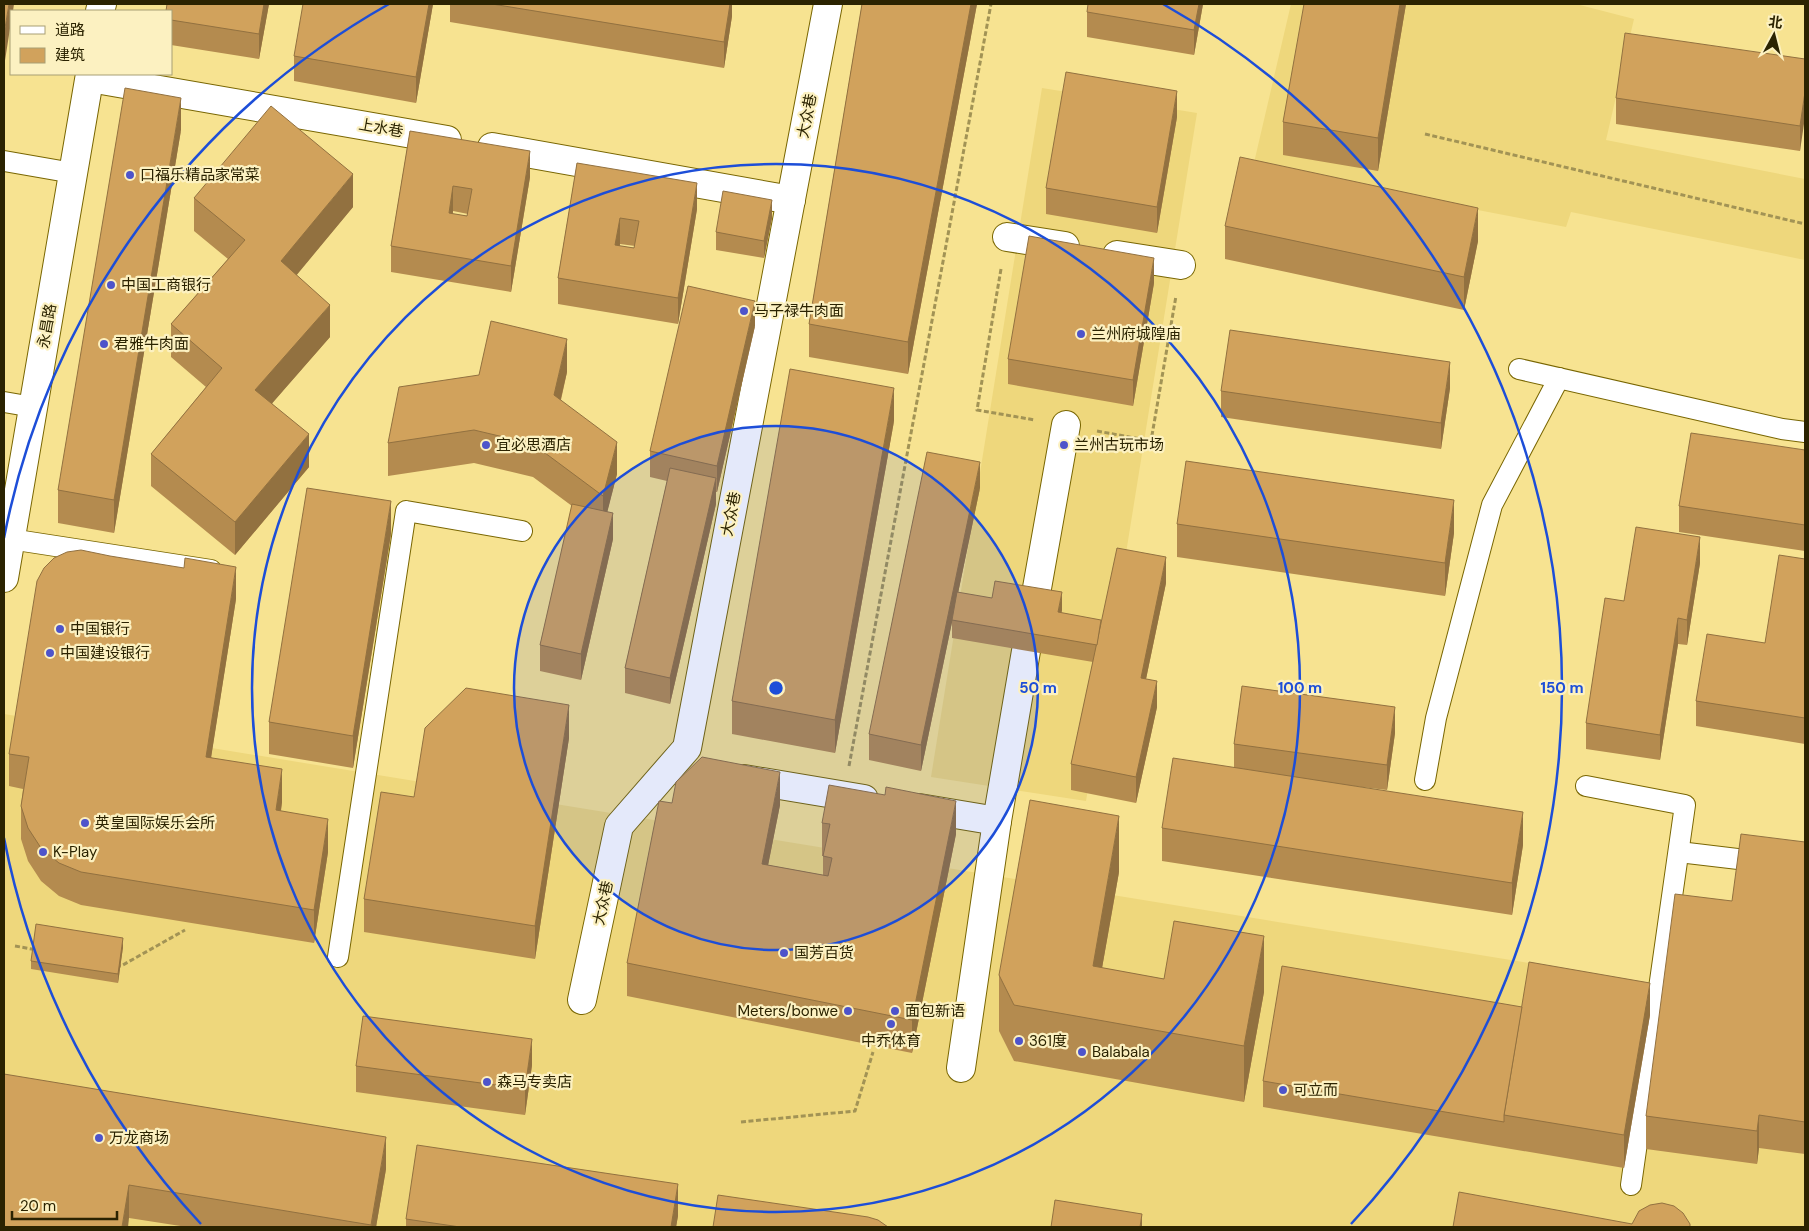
<svg xmlns="http://www.w3.org/2000/svg" width="1809" height="1231" font-family="'DM Sans','Noto Sans SC',sans-serif">
<rect width="100%" height="100%" fill="#f7e391"/>
<!-- built -->
<g fill="#eed77c">
<path d="M1291,4H1576L1634,19L1606,140L1805,179V260L1571,212L1566,227L1253,167Z"/>
<path d="M1042,88L1197,113L1086,801L931,777Z"/>
<path d="M4,714L1805,1008V1227H4Z"/>
</g>
<g fill="none" stroke-linecap="round" stroke-linejoin="round">
<defs>
<g id="service">
<path d="M4,161L73,173"/>
<path d="M1519,369L1782,429L1805,432"/>
<path d="M4,402L33,407"/>
<path d="M10,539L211,570"/>
<path d="M1425,780L1436,718L1492,505L1559,378"/>
<path d="M1586,786L1685,805L1631,1185"/>
<path d="M1679,852L1805,867"/>
<path d="M338,957L406,511L522,531"/>
</g>
<g id="pedestrian">
<path d="M1007,237L1065,246"/>
<path d="M1117,255L1181,265"/>
<path d="M1034,605L1066,425"/>
<path d="M997,821L1026,651"/>
</g>
<g id="minor">
<path d="M90,78L447,140"/>
<path d="M492,147L791,200"/>
<path d="M744,779L864,799"/>
<path d="M919,808L997,821L961,1068"/>
<path d="M582,1000L619,826L687,748L828,4"/>
</g>
<g id="tertiary">
<path d="M100,11L102,4"/>
<path d="M4,578L90,74"/>
</g>
</defs>
<!-- service casing -->
<use href="#service" stroke="#796602" stroke-width="22"/>
<!-- pedestrian casing -->
<use href="#pedestrian" stroke="#796602" stroke-width="30"/>
<!-- minor casing -->
<use href="#minor" stroke="#796602" stroke-width="30"/>
<!-- tertiary casing -->
<use href="#tertiary" stroke="#796602" stroke-width="30"/>
<!-- path -->
<g stroke="#a29355" stroke-width="3" stroke-dasharray="5 2.5" stroke-linecap="butt">
<path d="M1425,134L1805,224"/>
<path d="M1001,269L977,410L1035,420"/>
<path d="M1097,431L1151,441L1176,296"/>
<path d="M849,766L991,4"/>
<path d="M15,946L37,950"/>
<path d="M116,965L121,966L185,930"/>
<path d="M741,1122L855,1111L873,1052"/>
</g>
<!-- service -->
<use href="#service" stroke="#fff" stroke-width="20"/>
<!-- pedestrian -->
<use href="#pedestrian" stroke="#fff" stroke-width="28"/>
<!-- minor -->
<use href="#minor" stroke="#fff" stroke-width="28"/>
<!-- tertiary -->
<use href="#tertiary" stroke="#fff" stroke-width="28"/>
</g>
<!-- wall -->
<g fill="#b48b4f" fill-rule="evenodd">
<path d="M167,4H269L259,59L171,45V11Z"/>
<path d="M433,4L416,103L294,81V56Z"/>
<path d="M450,4H732V16L724,68L450,22Z"/>
<path d="M862,4H977L908,374L809,357V324Z"/>
<path d="M1203,4L1194,55L1087,37V12Z"/>
<path d="M1406,4L1378,171L1283,155V122Z"/>
<path d="M1805,59L1800,151L1616,124V98Z"/>
<path d="M1177,117L1157,233L1046,214V188Z"/>
<path d="M181,130L114,533L58,523V490Z"/>
<path d="M410,131L530,177L511,292L391,272V246ZM453,211L468,214L467,216L453,214Z"/>
<path d="M577,163L697,209L678,324L558,304V278ZM620,244L635,246L634,248L620,246Z"/>
<path d="M194,198L353,207L296,275L330,337L272,403L309,467L235,555L151,486V454L206,387L171,357V324L228,259L194,231Z"/>
<path d="M772,218L764,258L716,250V232Z"/>
<path d="M1225,226L1478,241L1464,310L1225,259Z"/>
<path d="M1154,283L1133,406L1008,384V359Z"/>
<path d="M755,326L717,492H716V504L670,704L625,693V668L667,481L650,477V451Z"/>
<path d="M567,372L561,400L617,474L607,512L613,539L581,680L540,671V645L572,506L533,477L474,463L388,476V443Z"/>
<path d="M1450,388L1441,449L1221,417V391Z"/>
<path d="M894,421L835,753L732,734V701Z"/>
<path d="M1805,450V551L1679,532V506Z"/>
<path d="M980,488L958,593L1062,610L1061,613L1101,624L1166,583L1146,679L1157,707L1136,803L1071,790V764L1093,662L952,638V622L921,771L869,760V734Z"/>
<path d="M1177,524L1454,533L1445,596L1177,557Z"/>
<path d="M391,534L353,768L269,754V722Z"/>
<path d="M1805,559V744L1696,726V701L1765,643Z"/>
<path d="M1700,563L1687,645L1678,644L1660,760L1586,749V723L1624,601Z"/>
<path d="M236,599L211,757L282,802L281,811L328,852L314,943L81,905L59,896L41,881L28,861L21,839V806L23,789L9,786V754Z"/>
<path d="M1395,733L1387,790L1353,786L1523,845L1512,915L1162,861V828L1234,767V744Z"/>
<path d="M569,738L535,959L364,932V899L414,797Z"/>
<path d="M672,803L780,805L768,865L823,875V856H822V823L956,834L912,1053L627,996V963Z"/>
<path d="M1805,842V1154L1759,1148L1757,1164L1646,1149V1116L1732,901Z"/>
<path d="M1119,872L1102,968L1164,979L1264,992L1244,1102L1014,1061L999,1031V975Z"/>
<path d="M123,947L118,983L31,969V961Z"/>
<path d="M1522,1007L1650,1015L1624,1168L1263,1107V1081Z"/>
<path d="M532,1065L525,1115L356,1092V1066Z"/>
<path d="M4,1074L386,1169L376,1227H187L129,1218Z"/>
<path d="M678,1216L676,1227H406V1219Z"/>
</g>
<!-- shaded-wall -->
<g fill="#927140">
<path d="M9,4H14L13,11H11V22L4,67V34Z"/>
<path d="M264,4H269L259,59V34Z"/>
<path d="M429,4H433L416,103V77Z"/>
<path d="M730,4H732V16L724,68V42Z"/>
<path d="M971,4H977L908,374V342Z"/>
<path d="M1199,4H1203L1194,55V30Z"/>
<path d="M1400,4H1406L1378,171V138Z"/>
<path d="M1177,91V117L1157,233V207Z"/>
<path d="M1805,92V117L1800,151V126Z"/>
<path d="M181,98V130L114,533V500Z"/>
<path d="M530,151V177L511,292V266Z"/>
<path d="M353,174V207L281,294V261Z"/>
<path d="M697,183V209L678,324V298Z"/>
<path d="M453,186V211L449,239V213Z"/>
<path d="M772,200V218L764,258V241Z"/>
<path d="M1478,208V241L1464,310V277Z"/>
<path d="M620,218V244L615,271V245Z"/>
<path d="M1154,258V283L1133,406V380Z"/>
<path d="M755,301V326L717,492V466Z"/>
<path d="M330,305V337L255,423V390Z"/>
<path d="M567,339V372L554,428V395Z"/>
<path d="M1450,362V388L1441,449V423Z"/>
<path d="M894,388V421L835,753V720Z"/>
<path d="M309,434V467L235,555V522Z"/>
<path d="M617,442V474L603,529V496Z"/>
<path d="M980,462V488L921,771V745Z"/>
<path d="M716,478V504L670,704V678Z"/>
<path d="M1454,500V533L1445,596V563Z"/>
<path d="M391,501V534L353,768V736Z"/>
<path d="M613,513V539L581,680V654Z"/>
<path d="M1700,537V563L1687,645V620Z"/>
<path d="M1166,557V583L1141,703V678Z"/>
<path d="M236,567V599L206,790V757Z"/>
<path d="M1062,592V610L1058,630V612Z"/>
<path d="M1678,618V644L1660,760V735Z"/>
<path d="M1157,681V707L1136,803V777Z"/>
<path d="M569,705V738L535,959V926Z"/>
<path d="M1395,707V733L1387,790V765Z"/>
<path d="M282,769V802L276,843V810Z"/>
<path d="M780,772V805L762,896V864Z"/>
<path d="M956,801V834L912,1053V1020Z"/>
<path d="M1523,812V845L1512,915V883Z"/>
<path d="M1119,816V872L1093,1019V966Z"/>
<path d="M328,819V852L314,943V910Z"/>
<path d="M1264,936V992L1244,1102V1046Z"/>
<path d="M123,938V947L118,983V974Z"/>
<path d="M1650,983V1015L1624,1168V1135Z"/>
<path d="M532,1039V1065L525,1115V1089Z"/>
<path d="M1759,1115V1148L1757,1164V1131Z"/>
<path d="M386,1137V1169L376,1227H371Z"/>
<path d="M678,1184V1216L676,1227H671Z"/>
<path d="M129,1185V1218L128,1227H122Z"/>
<path d="M1142,1214V1227H1140Z"/>
</g>
<!-- building -->
<g fill="#d1a25c" stroke="#927140" fill-rule="evenodd">
<path d="M4,4H9L4,34Z"/>
<path d="M167,4H264L259,34L171,20V11H166Z"/>
<path d="M303,4H429L416,77L294,56Z"/>
<path d="M492,4H730L724,42Z"/>
<path d="M862,4H971L908,342L809,324Z"/>
<path d="M1088,4H1199L1194,30L1087,12Z"/>
<path d="M1304,4H1400L1378,138L1283,122Z"/>
<path d="M1625,33L1805,59V92L1800,126L1616,98Z"/>
<path d="M1066,72L1177,91L1157,207L1046,188Z"/>
<path d="M125,88L181,98L114,500L58,490Z"/>
<path d="M271,106L353,174L281,261L330,305L255,390L309,434L235,522L151,454L222,368L171,324L245,240L194,198Z"/>
<path d="M410,131L530,151L511,266L391,246ZM453,186L472,189L467,216L449,213Z"/>
<path d="M1240,157L1478,208L1464,277L1225,226Z"/>
<path d="M577,163L697,183L678,298L558,278ZM620,218L639,221L634,248L615,245Z"/>
<path d="M723,191L772,200L764,241L716,232Z"/>
<path d="M1029,236L1154,258L1133,380L1008,359Z"/>
<path d="M688,286L755,301L717,466L650,451Z"/>
<path d="M491,321L567,339L554,395L617,442L603,496L533,444L474,430L388,443L399,387L479,375Z"/>
<path d="M1230,330L1450,362L1441,423L1221,391Z"/>
<path d="M790,369L894,388L835,720L732,701Z"/>
<path d="M1691,433L1805,450V525L1679,506Z"/>
<path d="M927,452L980,462L921,745L869,734Z"/>
<path d="M1186,461L1454,500L1445,563L1177,524Z"/>
<path d="M670,468L716,478L670,678L625,668Z"/>
<path d="M307,488L391,501L353,736L269,722Z"/>
<path d="M572,504L613,513L581,654L540,645Z"/>
<path d="M1636,527L1700,537L1687,620L1678,618L1660,735L1586,723L1605,598L1624,601Z"/>
<path d="M1117,548L1166,557L1141,678L1157,681L1136,777L1071,764Z"/>
<path d="M81,550L110,556L184,568L185,558L236,567L206,757L282,769L276,810L328,819L314,910L81,872L59,863L41,848L28,828L21,806L29,757L9,754L37,581L44,568L54,558L67,552Z"/>
<path d="M1779,555L1805,559V718L1696,701L1707,634L1765,643Z"/>
<path d="M995,581L1062,592L1058,612L1101,620L1097,645L952,620L957,592L992,598Z"/>
<path d="M1242,686L1395,707L1387,765L1234,744Z"/>
<path d="M466,688L569,705L535,926L364,899L381,792L414,797L425,728Z"/>
<path d="M702,757L780,772L762,864L828,876L832,858L823,856L830,824L822,823L829,785L885,795L886,787L956,801L912,1020L627,963L659,801L672,803L676,782Z"/>
<path d="M1173,758L1523,812L1512,883L1162,828Z"/>
<path d="M1030,800L1119,816L1093,966L1164,979L1174,921L1264,936L1244,1046L1014,1005L999,975Z"/>
<path d="M1741,834L1805,842V1122L1759,1115L1757,1131L1646,1116L1675,894L1732,901Z"/>
<path d="M36,924L123,938L118,974L31,961Z"/>
<path d="M1529,962L1650,983L1624,1135L1504,1115Z"/>
<path d="M1282,966L1522,1007L1504,1115V1122L1263,1081Z"/>
<path d="M363,1016L532,1039L525,1089L356,1066Z"/>
<path d="M4,1074L386,1137L371,1225L129,1185L122,1227H4Z"/>
<path d="M417,1145L678,1184L671,1227H460L406,1219Z"/>
<path d="M1459,1192L1632,1224L1639,1211L1650,1205L1662,1203L1674,1206L1683,1213L1690,1224V1227H1453Z"/>
<path d="M718,1195L868,1217L878,1220L888,1227H713Z"/>
<path d="M1055,1200L1142,1214L1140,1227H1051Z"/>
</g>
<!-- distance rings -->
<circle cx="776" cy="688" r="262" fill="#1d4ed8" fill-opacity=".12"/>
<g fill="none" stroke="#1d4ed8" stroke-width="2.5">
<circle cx="776" cy="688" r="262"/>
<circle cx="776" cy="688" r="524"/>
<path d="M201 1224A786 786 0 0 1 4 838M4 538A786 786 0 0 1 389 4M1163 4A786 786 0 0 1 1351 1224"/>
</g>
<!-- markers -->
<g fill="#4e54ca" stroke="#fcf1c1" stroke-width="2">
<circle cx="130" cy="175" r="5"/>
<circle cx="111" cy="285" r="5"/>
<circle cx="744" cy="311" r="5"/>
<circle cx="1081" cy="334" r="5"/>
<circle cx="104" cy="344" r="5"/>
<circle cx="486" cy="445" r="5"/>
<circle cx="1064" cy="445" r="5"/>
<circle cx="60" cy="629" r="5"/>
<circle cx="50" cy="653" r="5"/>
<circle cx="85" cy="823" r="5"/>
<circle cx="43" cy="852" r="5"/>
<circle cx="784" cy="953" r="5"/>
<circle cx="848" cy="1011" r="5"/>
<circle cx="895" cy="1011" r="5"/>
<circle cx="891" cy="1024" r="5"/>
<circle cx="1019" cy="1041" r="5"/>
<circle cx="1082" cy="1052" r="5"/>
<circle cx="487" cy="1082" r="5"/>
<circle cx="1283" cy="1090" r="5"/>
<circle cx="99" cy="1138" r="5"/>
</g>
<g text-anchor="middle" dominant-baseline="central" stroke-width="4.5" stroke-linejoin="round" paint-order="stroke">
<!-- street labels -->
<g font-size="15" fill="#2b2301" stroke="#fcf1c1">
<text transform="translate(807 116) rotate(-79)">大众巷</text>
<text transform="translate(381 128) rotate(10)">上水巷</text>
<text transform="translate(47 326) rotate(-80)">永昌路</text>
<text transform="translate(731 514) rotate(-79)">大众巷</text>
<text transform="translate(603 903) rotate(-78)">大众巷</text>
</g>
<!-- poi labels -->
<g font-size="15" fill="#2b2301" stroke="#fcf1c1" text-anchor="start">
<text x="140" y="175">口福乐精品家常菜</text>
<text x="121" y="285">中国工商银行</text>
<text x="754" y="311">马子禄牛肉面</text>
<text x="1091" y="334">兰州府城隍庙</text>
<text x="114" y="344">君雅牛肉面</text>
<text x="496" y="445">宜必思酒店</text>
<text x="1074" y="445">兰州古玩市场</text>
<text x="70" y="629">中国银行</text>
<text x="60" y="653">中国建设银行</text>
<text x="95" y="823">英皇国际娱乐会所</text>
<text x="53" y="852">K-Play</text>
<text x="794" y="953">国芳百货</text>
<text x="838" y="1011" text-anchor="end">Meters/bonwe</text>
<text x="905" y="1011">面包新语</text>
<text x="891" y="1041" text-anchor="middle">中乔体育</text>
<text x="1029" y="1041">361度</text>
<text x="1092" y="1052">Balabala</text>
<text x="497" y="1082">森马专卖店</text>
<text x="1293" y="1090">可立而</text>
<text x="109" y="1138">万龙商场</text>
</g>
</g>
<circle cx="776" cy="688" r="8" fill="#1d4ed8" stroke="#fcf1c1" stroke-width="2.5"/>
<g font-size="15" text-anchor="middle" font-weight="bold" fill="#1d4ed8" stroke="#fcf1c1" stroke-width="4.5" stroke-linejoin="round" paint-order="stroke">
<text x="1038" y="693">50 m</text>
<text x="1300" y="693">100 m</text>
<text x="1562" y="693">150 m</text>
</g>
<!-- border -->
<rect width="1809" height="1231" fill="none" stroke="#2b2301" stroke-width="10"/>
<!-- legend -->
<rect x="10" y="10" width="162" height="65" fill="#fcf1c1" stroke="#a89f74"/>
<rect x="20" y="26" width="25" height="8" fill="#ffffff" stroke="#a89f74"/>
<text x="55" y="35" font-size="15" fill="#2b2301">道路</text>
<rect x="20" y="48" width="25" height="15" fill="#d1a25c" stroke="#a89f74"/>
<text x="55" y="60" font-size="15" fill="#2b2301">建筑</text>
<!-- north arrow -->
<g transform="translate(1774 35) rotate(7)" stroke="#fcf1c1" stroke-width="4" paint-order="stroke">
<path d="M0-4L9 19L0 12L-9 19Z" fill="#2b2301"/>
<text y="-8" font-size="14" font-weight="bold" text-anchor="middle" fill="#2b2301">北</text>
</g>
<!-- scale -->
<path d="M12 1211v8h105v-8" fill="none" stroke="#2b2301" stroke-width="2.5"/>
<text x="20" y="1211" font-size="15" fill="#2b2301" stroke="#fcf1c1" stroke-width="4" paint-order="stroke">20 m</text>
</svg>
